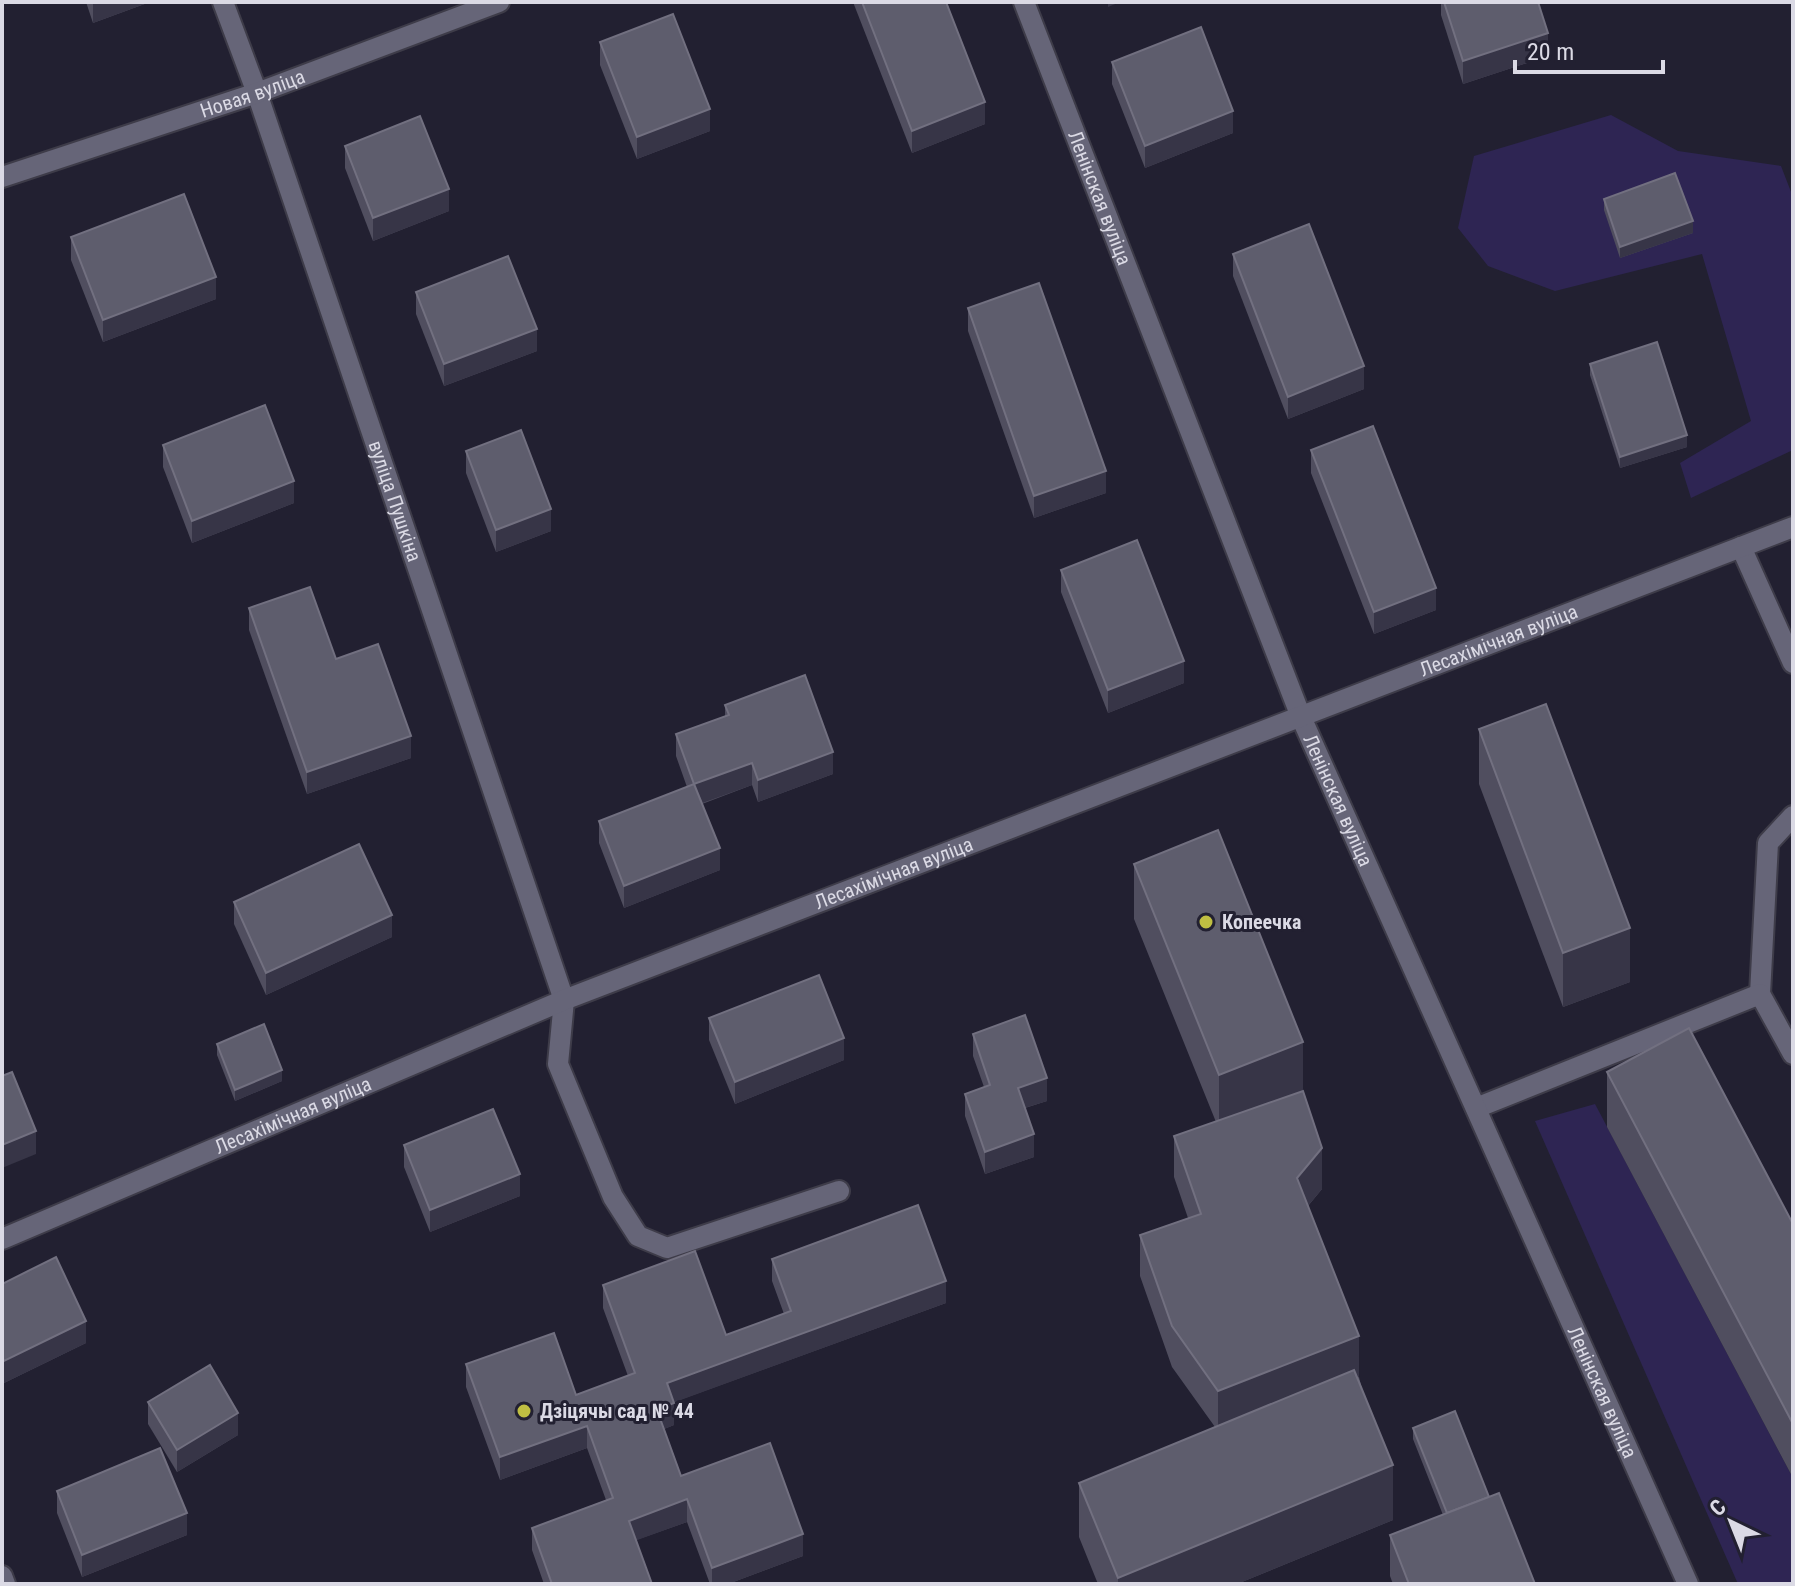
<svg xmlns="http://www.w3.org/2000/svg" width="1795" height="1586" font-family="'Roboto Condensed',sans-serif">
<rect width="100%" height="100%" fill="#222031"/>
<!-- green -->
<g fill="#2e2553">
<path d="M1611,115L1678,151L1781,166L1793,197V450L1691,498L1680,463L1751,421L1702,254L1555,291L1488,266L1458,228L1474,156Z"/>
<path d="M1595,1104L1793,1478V1584H1738L1535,1121Z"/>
</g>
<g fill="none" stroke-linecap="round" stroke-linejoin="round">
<defs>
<g id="service">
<path d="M1741,547L1793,663"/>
<path d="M1760,994L1768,843L1793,816"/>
<path d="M564,1000L558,1064L613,1197L638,1236L667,1248L839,1191"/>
<path d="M1476,1108L1760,994L1793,1054"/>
</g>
<g id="minor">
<path id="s1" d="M223,2L257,93L564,1000"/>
<path id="s2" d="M1024,2L1301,717L1688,1584"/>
<path id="s3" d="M2,177L257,93L499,2"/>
<path id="s4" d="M2,1239L564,1000L1793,527"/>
<path d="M2,1576L5,1584"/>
</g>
</defs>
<!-- service casing -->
<use href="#service" stroke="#3e3c49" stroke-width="24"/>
<!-- minor casing -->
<use href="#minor" stroke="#3e3c49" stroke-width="24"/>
<!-- service -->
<use href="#service" stroke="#666578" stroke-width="20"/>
<!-- minor -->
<use href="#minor" stroke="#666578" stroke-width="20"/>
</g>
<!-- wall -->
<g fill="#504e5f">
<path d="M86,2H150L93,23Z"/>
<path d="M853,2H946L985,124L912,153Z"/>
<path d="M1441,2H1538L1548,56L1463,84L1441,15Z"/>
<path d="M600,42L710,131L637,159L600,65Z"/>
<path d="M1112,62L1233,133L1145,168L1112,84Z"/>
<path d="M345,146L449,211L373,241L345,168Z"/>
<path d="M1604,199L1693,233L1620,258L1604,210Z"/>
<path d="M71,237L216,299L103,342L71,260Z"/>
<path d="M1233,254L1364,389L1288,419L1233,276Z"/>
<path d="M416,292L537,351L444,386L416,314Z"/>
<path d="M968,308L1106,493L1034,518L968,331Z"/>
<path d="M1590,364L1687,447L1620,468L1590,375Z"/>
<path d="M163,445L294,503L192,543L163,467Z"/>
<path d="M1311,450L1436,610L1374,634L1311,473Z"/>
<path d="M466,451L551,531L496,552L466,473Z"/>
<path d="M1061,570L1184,683L1108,713L1061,592Z"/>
<path d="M249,608L336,659L411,758L307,794L249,630Z"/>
<path d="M725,705L833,774L758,802L752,785L702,804L720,870L624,908L599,843V821L687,787L676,756V734L725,716Z"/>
<path d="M1479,729L1630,982L1563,1007L1479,784Z"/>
<path d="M1134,864L1303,1092L1322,1189L1308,1206L1359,1377L1393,1520L1237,1584H1098L1079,1537V1483L1215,1427L1172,1367L1140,1276V1235L1188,1218L1174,1177V1136L1216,1122L1134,919Z"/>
<path d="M1793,882V925L1792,924Z"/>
<path d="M234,902L392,937L266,995L234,924Z"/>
<path d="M709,1018L844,1060L735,1104L709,1040Z"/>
<path d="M973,1034L1047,1101L1025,1108L1034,1157L985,1174L965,1116V1094L984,1087L973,1056Z"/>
<path d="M217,1044L282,1081L235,1101L217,1055Z"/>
<path d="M1607,1072L1793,1224V1478L1607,1127Z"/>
<path d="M404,1145L520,1196L430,1232L404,1167Z"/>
<path d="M772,1259L946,1303L674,1402V1425L664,1429L681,1476L803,1556L728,1584H710L687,1522L636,1540L652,1584H544L532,1550V1528L606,1500L587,1448L500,1480L466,1387V1364L576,1395L628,1376L603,1308V1285L726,1335L784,1314L772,1281Z"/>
<path d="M2,1284L86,1343L4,1383L2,1379Z"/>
<path d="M148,1402L238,1435L177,1472L148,1424Z"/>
<path d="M1413,1428L1489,1497L1535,1584H1393L1390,1576V1535L1443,1515L1413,1439Z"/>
<path d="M57,1491L187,1535L82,1577L57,1513Z"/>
</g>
<!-- shaded-wall -->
<g fill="#373547">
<path d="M93,2H150L93,23Z"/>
<path d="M1108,2H1120L1108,7Z"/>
<path d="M1548,33V56L1463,84V61Z"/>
<path d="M985,102V124L912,153V131Z"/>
<path d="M710,109V131L637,159V137Z"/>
<path d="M1233,111V133L1145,168V146Z"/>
<path d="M449,189V211L373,241V218Z"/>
<path d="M1693,221V233L1620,258V247Z"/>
<path d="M216,277V299L103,342V320Z"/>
<path d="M537,329V351L444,386V364Z"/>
<path d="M1364,366V389L1288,419V397Z"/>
<path d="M2,382H3V404L2,405Z"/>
<path d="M1687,435V447L1620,468V457Z"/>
<path d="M1106,471V493L1034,518V496Z"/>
<path d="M294,481V503L192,543V521Z"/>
<path d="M551,509V531L496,552V530Z"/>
<path d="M1436,588V610L1374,634V612Z"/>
<path d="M1184,661V683L1108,713V690Z"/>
<path d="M411,736V758L307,794V772Z"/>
<path d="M833,752V774L758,802V780Z"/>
<path d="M752,763V785L694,806V784Z"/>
<path d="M720,848V870L624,908V886Z"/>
<path d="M392,915V937L266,995V973Z"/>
<path d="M1630,928V982L1563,1007V953Z"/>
<path d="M844,1038V1060L735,1104V1082Z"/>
<path d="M1303,1042V1097L1219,1130V1075Z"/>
<path d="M282,1070V1081L235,1101V1090Z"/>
<path d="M1047,1078V1101L1018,1110V1088Z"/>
<path d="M36,1131V1154L2,1168V1145Z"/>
<path d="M1034,1134V1157L985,1174V1152Z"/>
<path d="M1322,1148V1189L1297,1219V1178Z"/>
<path d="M520,1174V1196L430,1232V1210Z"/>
<path d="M946,1281V1303L667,1405V1383Z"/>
<path d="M86,1321V1343L4,1383V1361Z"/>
<path d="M1359,1336V1377L1218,1432V1391Z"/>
<path d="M674,1403V1425L657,1432V1410Z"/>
<path d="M238,1413V1435L177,1472V1450Z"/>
<path d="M587,1426V1448L500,1480V1457Z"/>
<path d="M1393,1465V1520L1237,1584H1118V1578Z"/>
<path d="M687,1499V1522L629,1543V1521Z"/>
<path d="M187,1513V1535L82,1577V1555Z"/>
<path d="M803,1534V1556L728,1584H712V1568Z"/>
</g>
<!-- building -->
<g fill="#5e5d6d" stroke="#727080" stroke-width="2">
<path d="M862,2H946L985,102L912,131Z"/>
<path d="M1444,2H1538L1548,33L1463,61Z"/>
<path d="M673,14L710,109L637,137L600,42Z"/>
<path d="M1201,27L1233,111L1145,146L1112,62Z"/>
<path d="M420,116L449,189L373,218L345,146Z"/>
<path d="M1675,173L1693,221L1620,247L1604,199Z"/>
<path d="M184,194L216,277L103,320L71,237Z"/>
<path d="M1309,224L1364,366L1288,397L1233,254Z"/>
<path d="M508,256L537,329L444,364L416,292Z"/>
<path d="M1039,283L1106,471L1034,496L968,308Z"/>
<path d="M1657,342L1687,435L1620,457L1590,364Z"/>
<path d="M265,405L294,481L192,521L163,445Z"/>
<path d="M1373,426L1436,588L1374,612L1311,450Z"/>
<path d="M521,430L551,509L496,530L466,451Z"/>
<path d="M1137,540L1184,661L1108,690L1061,570Z"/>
<path d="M310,587L336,659L378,644L411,736L307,772L249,608Z"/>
<path d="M805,675L833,752L758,780L752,763L694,784L676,734L729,715L725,705Z"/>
<path d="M1546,704L1630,928L1563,953L1479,729Z"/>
<path d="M694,784L720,848L624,886L599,821Z"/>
<path d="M1218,830L1303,1042L1219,1075L1134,864Z"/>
<path d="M359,844L392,915L266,973L234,902Z"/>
<path d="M819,975L844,1038L735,1082L709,1018Z"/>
<path d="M1025,1015L1047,1078L1018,1088L1034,1134L985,1152L965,1094L990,1085L973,1034Z"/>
<path d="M264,1024L282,1070L235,1090L217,1044Z"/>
<path d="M1689,1028L1793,1224V1424L1607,1072Z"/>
<path d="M12,1072L36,1131L2,1145V1076Z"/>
<path d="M1303,1091L1322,1148L1297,1178L1359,1336L1218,1391L1172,1326L1140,1235L1201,1214L1174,1136Z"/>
<path d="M493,1109L520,1174L430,1210L404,1145Z"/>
<path d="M918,1205L946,1281L667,1383L674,1403L657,1410L681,1476L770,1443L803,1534L712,1568L687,1499L629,1521L652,1584H552L532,1528L613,1498L587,1426L500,1457L466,1364L554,1333L576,1395L635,1373L603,1285L695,1251L726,1335L791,1311L772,1259Z"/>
<path d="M56,1257L86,1321L4,1361L2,1356V1284Z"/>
<path d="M210,1365L238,1413L177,1450L148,1402Z"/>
<path d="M1354,1370L1393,1465L1118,1578L1079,1483Z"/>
<path d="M1455,1411L1489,1497L1447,1513L1413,1428Z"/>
<path d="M160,1448L187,1513L82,1555L57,1491Z"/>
<path d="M1499,1493L1535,1584H1409L1390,1535Z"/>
</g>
<!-- markers -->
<g fill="#bfbe42" stroke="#222031" stroke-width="3">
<circle cx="1206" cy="922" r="8"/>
<circle cx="524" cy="1411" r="8"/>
</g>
<g text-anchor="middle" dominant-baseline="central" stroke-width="6" stroke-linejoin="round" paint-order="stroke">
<!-- street labels -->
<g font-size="20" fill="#dbdae5" stroke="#222031">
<text stroke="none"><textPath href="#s3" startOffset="264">Новая вуліца</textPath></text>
<text stroke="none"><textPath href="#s2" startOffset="210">Ленінская вуліца</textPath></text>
<text stroke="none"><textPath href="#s1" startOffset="528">вуліца Пушкіна</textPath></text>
<text stroke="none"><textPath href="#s4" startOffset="1612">Лесахімічная вуліца</textPath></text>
<text stroke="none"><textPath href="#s2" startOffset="858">Ленінская вуліца</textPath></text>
<text stroke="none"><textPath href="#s4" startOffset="964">Лесахімічная вуліца</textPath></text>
<text stroke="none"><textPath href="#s4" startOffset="316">Лесахімічная вуліца</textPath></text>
<text stroke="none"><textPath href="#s2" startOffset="1506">Ленінская вуліца</textPath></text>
</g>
<!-- poi labels -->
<g font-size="20" font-weight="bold" fill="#dbdae5" stroke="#222031" text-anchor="start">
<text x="1222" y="922">Копеечка</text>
<text x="540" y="1411">Дзіцячы сад № 44</text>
</g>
</g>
<!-- border -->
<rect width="1795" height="1586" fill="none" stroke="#dbdae5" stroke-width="8"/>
<!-- north arrow -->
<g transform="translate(1731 1522) rotate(317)" stroke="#222031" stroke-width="6" paint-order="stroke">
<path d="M0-6L14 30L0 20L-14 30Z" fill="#dbdae5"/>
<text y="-12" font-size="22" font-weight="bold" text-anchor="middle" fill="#dbdae5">С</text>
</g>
<!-- scale -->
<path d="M1515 60v12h148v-12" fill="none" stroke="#dbdae5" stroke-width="4"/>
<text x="1527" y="60" font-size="24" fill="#dbdae5" stroke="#222031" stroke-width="6" paint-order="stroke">20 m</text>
</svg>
